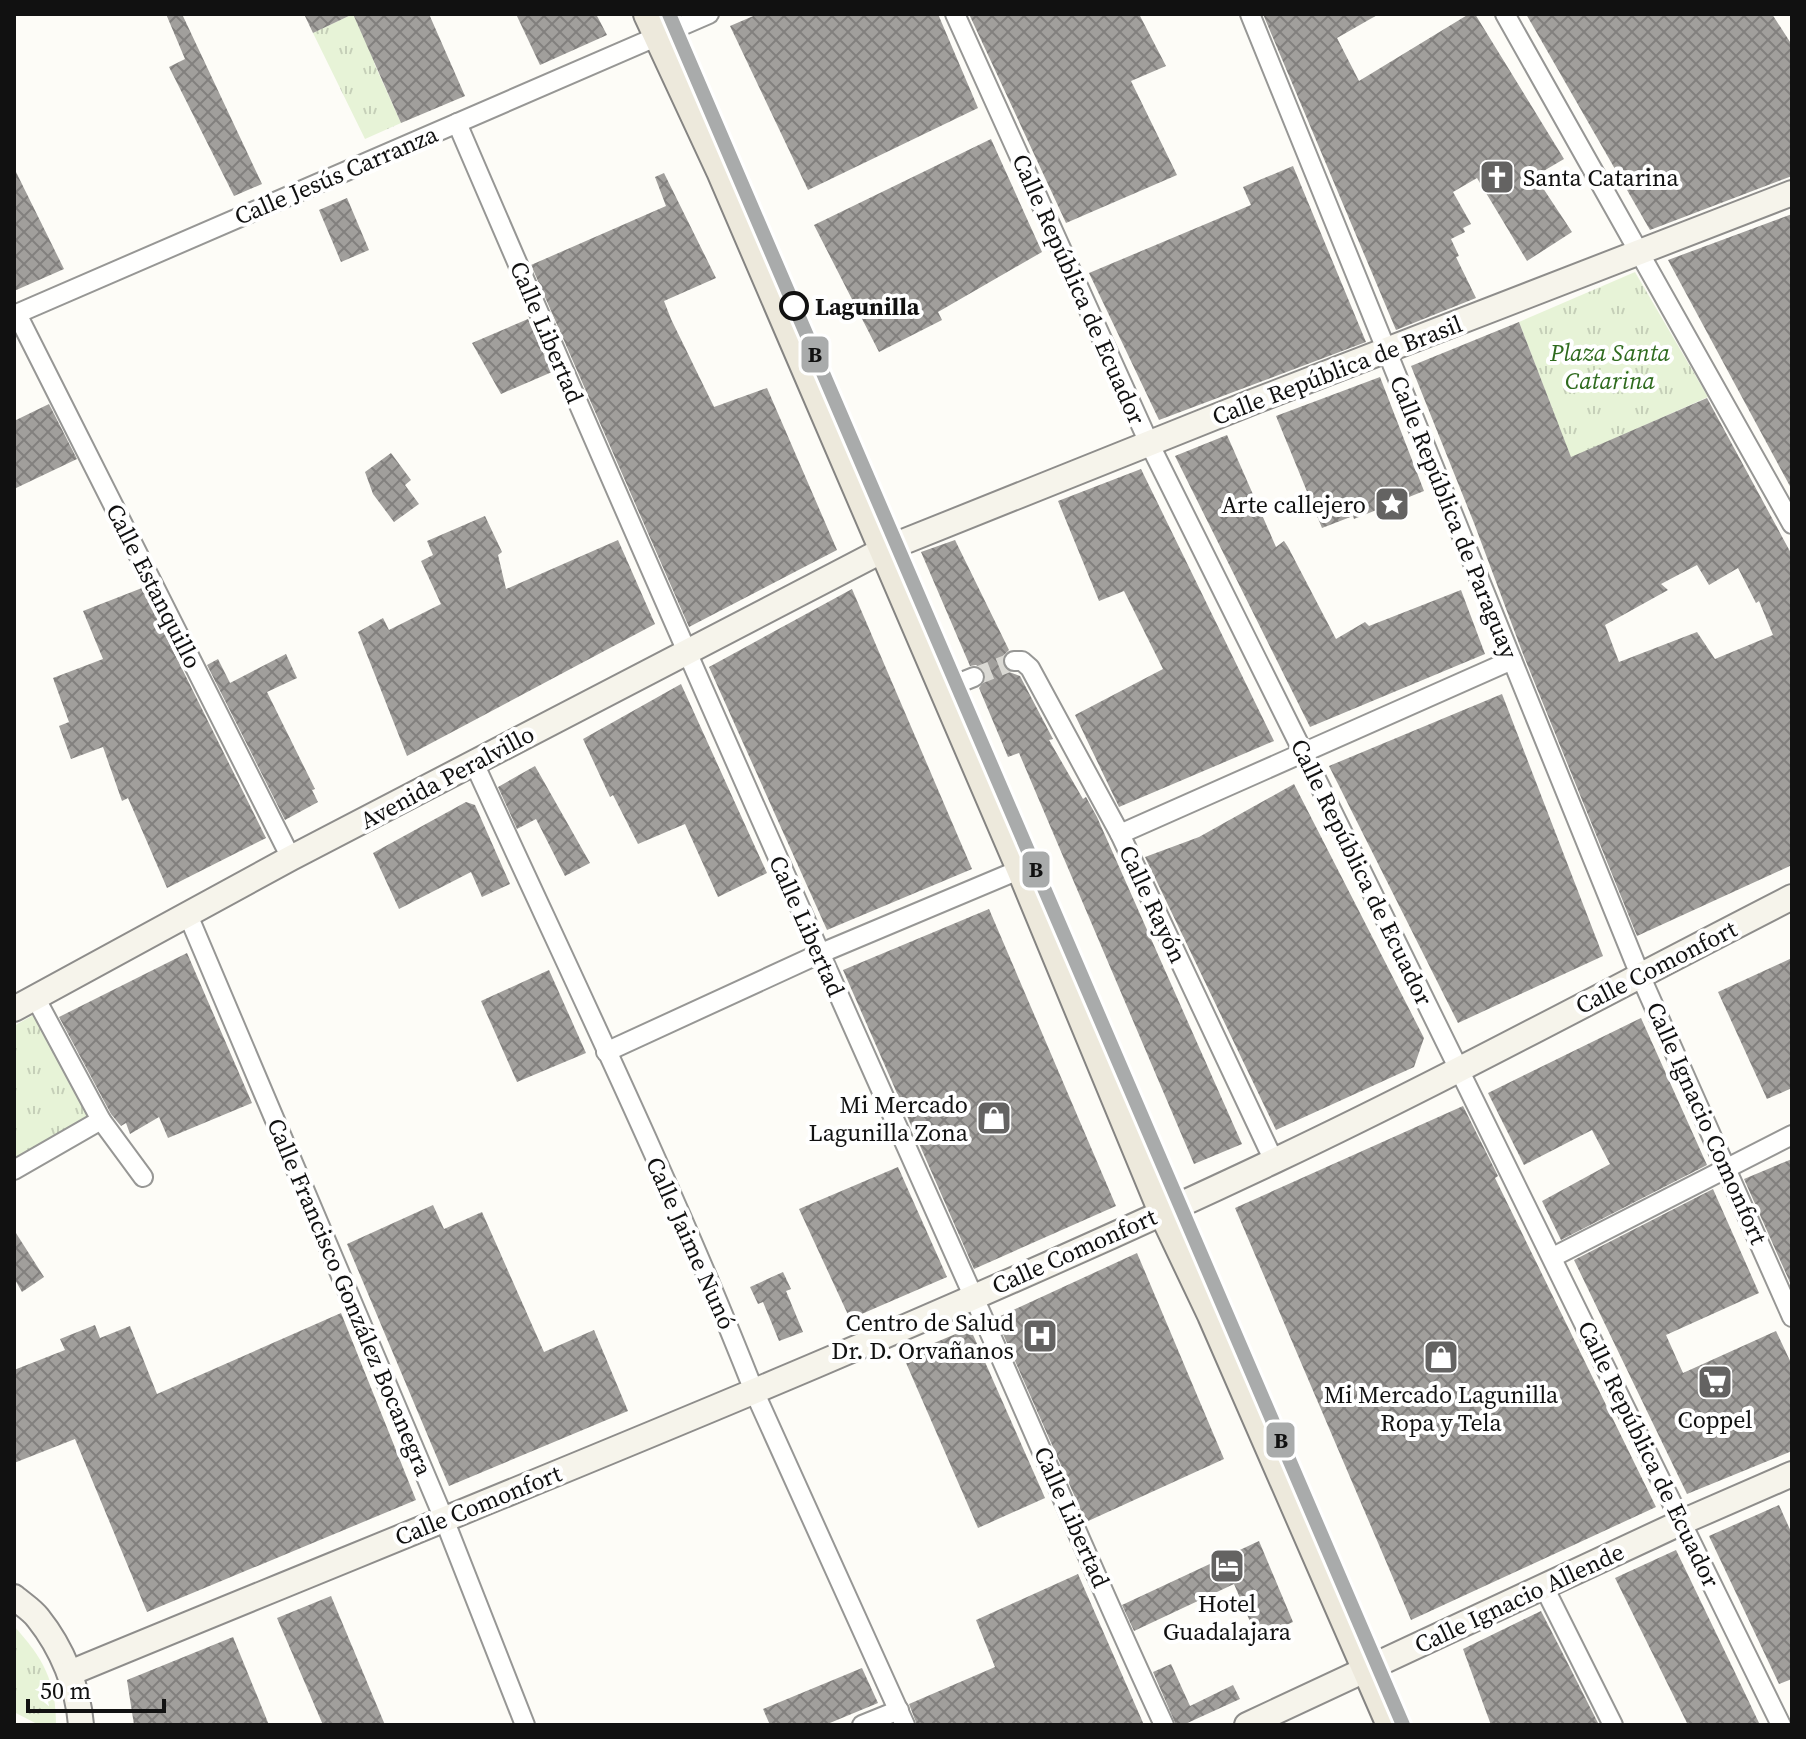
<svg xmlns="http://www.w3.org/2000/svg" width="1806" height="1739" font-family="'Source Serif 4',serif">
<defs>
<pattern id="park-tufts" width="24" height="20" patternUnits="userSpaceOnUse" patternTransform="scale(2)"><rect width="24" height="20" fill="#e7f3d7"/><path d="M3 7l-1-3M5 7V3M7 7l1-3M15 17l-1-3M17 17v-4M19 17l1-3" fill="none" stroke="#c5cfb8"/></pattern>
<pattern id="building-cross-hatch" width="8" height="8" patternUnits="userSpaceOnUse" patternTransform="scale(2)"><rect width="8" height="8" fill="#a19f9c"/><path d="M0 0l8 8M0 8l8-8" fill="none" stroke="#82807e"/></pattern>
</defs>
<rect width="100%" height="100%" fill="#fdfcf7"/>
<!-- park -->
<g fill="url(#park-tufts)">
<path d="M353,14L370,51L402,49L374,63L401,123L365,139L313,33Z"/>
<path d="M1635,272L1708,397L1571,458L1519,322Z"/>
<path d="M35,1014L88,1117L14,1158V1026Z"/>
<path d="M14,1626C43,1658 56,1681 56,1725H39L14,1712Z"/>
</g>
<!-- building -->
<g fill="url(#building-cross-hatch)" fill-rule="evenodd">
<path d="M166,14H182L262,184L234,196L169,67L185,59Z"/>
<path d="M304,14H429L465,96L401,123L353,14L313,33Z"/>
<path d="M516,14H596L607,35L540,65Z"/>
<path d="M758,14H938L978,108L808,190L730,26Z"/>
<path d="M969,14H1139L1166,66L1131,81L1177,175L1066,223Z"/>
<path d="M1263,14H1379L1337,38L1359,81L1469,14H1475L1564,159L1535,176L1572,232L1527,261L1477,178L1453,192L1471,224L1463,228L1465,232L1451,239L1459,256L1456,257L1476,298L1396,330Z"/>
<path d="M1526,14H1772L1792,45V176L1650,230Z"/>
<path d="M991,139L1042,252L938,312L942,320L879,352L814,225Z"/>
<path d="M1293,166L1366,342L1159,420L1089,273L1251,205L1243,187Z"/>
<path d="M14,168L64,269L14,291Z"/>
<path d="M664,173L716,278L664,301L671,319L714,407L767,388L837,550L689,627L531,265L666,206L655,177Z"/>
<path d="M347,198L369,250L341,262L319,210Z"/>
<path d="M1792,214V490L1668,260Z"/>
<path d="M528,319L552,372L501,394L472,343Z"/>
<path d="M1519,322L1571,457L1707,398L1792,555V865L1637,936L1523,654L1474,523L1411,366ZM1697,565L1709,585L1738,568L1756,603L1759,601L1773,635L1715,659L1697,632L1619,662L1605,625L1668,590L1661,584Z"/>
<path d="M1380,377L1424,491L1354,519L1353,516L1322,528L1276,416Z"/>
<path d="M49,404L77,459L14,489V421Z"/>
<path d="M1227,435L1276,547L1284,541L1288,547L1336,639L1365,622L1369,626L1461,590L1485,654L1310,727L1175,456Z"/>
<path d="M391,453L411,480L405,485L419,504L394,522L373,494L365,472Z"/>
<path d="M1141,469L1274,741L1119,807L1075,715L1163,669L1124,591L1099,601L1058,501Z"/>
<path d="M485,516L502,552L498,555L506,589L618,540L655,624L407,756L358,632L383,618L389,630L441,604L421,561L433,555L427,541Z"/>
<path d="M955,540L1009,650L1003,656V666L1009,672L1020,676L1053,739L1049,740L1083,799L1086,797L1097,817L1242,1144L1194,1164L1019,753L1008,757L979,688L986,679L985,672L976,665L970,666L921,552Z"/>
<path d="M142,588L266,838L167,888L128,798L122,801L103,747L71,759L59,726L69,722L53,678L103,659L83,611Z"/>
<path d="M852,589L972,869L827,930L709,667Z"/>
<path d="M286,654L297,678L267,692L315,789L312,790L318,802L285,820L207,665L218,659L230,683Z"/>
<path d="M681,684L767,873L718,897L685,824L638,844L613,795L610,797L583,739Z"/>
<path d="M1502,694L1603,956L1458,1023L1329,766Z"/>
<path d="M535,766L590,863L565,876L536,819L517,829L498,787Z"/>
<path d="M1294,784L1424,1038L1414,1067L1276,1130L1145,857L1199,837Z"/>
<path d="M466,802L475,805L510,884L482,897L471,872L399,909L373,853Z"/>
<path d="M989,909L1116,1206L974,1269L843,970Z"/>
<path d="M187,953L252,1103L168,1138L159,1117L130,1134L126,1123L121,1126L111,1114L59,1017Z"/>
<path d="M1792,958V1088L1767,1099L1718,992Z"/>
<path d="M549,970L586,1053L517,1082L481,1001Z"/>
<path d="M1641,1018L1707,1165L1561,1240L1542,1201L1610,1164L1592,1130L1524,1165L1488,1093Z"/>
<path d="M1463,1106L1498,1176L1495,1178L1656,1507L1411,1620L1235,1208Z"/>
<path d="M1792,1159V1287L1744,1179Z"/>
<path d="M898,1167L947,1277L850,1319L799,1209Z"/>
<path d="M1713,1189L1759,1293L1666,1335L1683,1373L1776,1331L1792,1365V1451L1687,1494L1574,1260Z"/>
<path d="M433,1205L444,1229L482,1212L544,1352L594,1330L628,1411L449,1486L347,1244Z"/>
<path d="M14,1230L44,1277L22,1292L14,1278Z"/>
<path d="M1137,1253L1224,1459L1086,1522L996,1318Z"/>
<path d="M783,1272L791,1289L786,1291L803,1332L779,1341L763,1302L758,1304L750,1287Z"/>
<path d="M341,1313L416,1500L147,1612L75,1439L14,1463V1370L65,1350L60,1339L95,1325L100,1338L130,1326L157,1394Z"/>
<path d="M970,1328L1045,1498L978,1528L903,1356Z"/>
<path d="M1779,1505L1792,1534V1679L1779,1684L1709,1536Z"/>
<path d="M1259,1541L1293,1622L1257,1638L1234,1584L1134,1631L1122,1605Z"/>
<path d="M1676,1550L1741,1685L1760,1725H1688L1615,1578Z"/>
<path d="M1078,1574L1144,1725H917L909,1704L995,1667L976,1620Z"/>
<path d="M331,1596L385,1725H323L277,1618Z"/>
<path d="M1541,1611L1559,1646L1599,1725H1491L1463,1649Z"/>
<path d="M233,1637L269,1725H134L127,1680Z"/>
<path d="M1171,1664L1190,1706L1233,1685L1240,1699L1183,1725H1176L1153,1672Z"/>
<path d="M862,1668L878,1703L825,1725H770L763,1709Z"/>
</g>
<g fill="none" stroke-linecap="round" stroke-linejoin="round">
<!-- street-tunnel -->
<path stroke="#dad9d4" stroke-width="18" stroke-dasharray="18 9" stroke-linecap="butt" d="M974,677L1014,661"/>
<defs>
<g id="street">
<path d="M955,14L1149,443L1304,754L1781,1725"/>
<path d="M1250,14L1640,975L1792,1317"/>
<path d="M1505,14L1792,524"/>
<path d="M457,123C625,514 797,903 971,1291C1036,1435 1097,1582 1164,1725"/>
<path d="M17,314L291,858"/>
<path d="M14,315L709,14"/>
<path d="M1014,661H1022L1030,668L1120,834L1274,1161"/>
<path d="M944,689L974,677"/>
<path d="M474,763C569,971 670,1178 754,1391L905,1725"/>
<path d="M1120,834L1512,660"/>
<path d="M188,915L444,1519L525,1725"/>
<path d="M36,999L101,1120L143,1177"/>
<path d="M606,1052L819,954L1021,869"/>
<path d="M14,1170L101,1120"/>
<path d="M1553,1257L1792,1135"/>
<path d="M1544,1587L1613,1725"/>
<path d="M862,1725L899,1710"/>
</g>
<g id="secondary">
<path d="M14,1009L291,858L883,550L1255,401L1792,193"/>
<path d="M14,1597C22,1604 32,1610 38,1618C62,1648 78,1687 81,1725"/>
<path d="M70,1673C473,1506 881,1347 1276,1160C1451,1077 1620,985 1792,897"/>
<path d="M1247,1725L1682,1522L1792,1474"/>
</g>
<path id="primary" d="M648,14L721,171L1021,869L1163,1212L1212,1315L1391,1725"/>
</defs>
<!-- street casing -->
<use href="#street" stroke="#979795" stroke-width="22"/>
<!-- secondary casing -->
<use href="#secondary" stroke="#8e8d8b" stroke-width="28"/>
<!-- primary casing -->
<use href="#primary" stroke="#858482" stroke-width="32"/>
<!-- street -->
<use href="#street" stroke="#fffffe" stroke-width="18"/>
<!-- secondary -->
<use href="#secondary" stroke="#f6f4eb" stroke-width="24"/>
<!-- primary -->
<use href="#primary" stroke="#ede9dc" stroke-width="28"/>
<defs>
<path id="metro-1" d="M669,14L1403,1725"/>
</defs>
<!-- metro-1 casing -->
<use href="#metro-1" stroke="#fff" stroke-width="20"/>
<!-- metro-1 -->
<use href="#metro-1" stroke="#a9abab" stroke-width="14"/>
</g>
<!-- icons -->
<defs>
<symbol id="church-square" viewBox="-11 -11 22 22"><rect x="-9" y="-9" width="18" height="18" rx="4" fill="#646362" stroke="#fff"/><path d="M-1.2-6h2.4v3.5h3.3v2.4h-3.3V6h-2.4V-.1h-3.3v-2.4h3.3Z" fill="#fff"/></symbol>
<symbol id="sight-square" viewBox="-11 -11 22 22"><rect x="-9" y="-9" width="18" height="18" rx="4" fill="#646362" stroke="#fff"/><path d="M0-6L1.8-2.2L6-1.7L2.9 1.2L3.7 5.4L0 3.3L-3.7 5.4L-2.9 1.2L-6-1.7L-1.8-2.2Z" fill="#fff"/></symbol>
<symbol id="shop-square" viewBox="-11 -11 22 22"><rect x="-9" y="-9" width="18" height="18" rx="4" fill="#646362" stroke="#fff"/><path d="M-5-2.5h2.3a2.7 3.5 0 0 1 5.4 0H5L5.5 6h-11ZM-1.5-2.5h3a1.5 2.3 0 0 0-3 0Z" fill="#fff"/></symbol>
<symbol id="hospital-square" viewBox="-11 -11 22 22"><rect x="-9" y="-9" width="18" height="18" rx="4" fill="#646362" stroke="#fff"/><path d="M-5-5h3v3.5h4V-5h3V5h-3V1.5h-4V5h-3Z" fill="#fff"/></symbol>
<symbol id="supermarket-square" viewBox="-11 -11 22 22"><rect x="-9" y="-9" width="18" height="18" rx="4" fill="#646362" stroke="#fff"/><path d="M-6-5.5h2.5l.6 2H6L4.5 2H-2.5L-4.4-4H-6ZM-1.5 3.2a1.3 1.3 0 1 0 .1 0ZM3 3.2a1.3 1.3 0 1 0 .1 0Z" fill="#fff"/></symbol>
<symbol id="hotel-square" viewBox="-11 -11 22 22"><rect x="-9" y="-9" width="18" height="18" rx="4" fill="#646362" stroke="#fff"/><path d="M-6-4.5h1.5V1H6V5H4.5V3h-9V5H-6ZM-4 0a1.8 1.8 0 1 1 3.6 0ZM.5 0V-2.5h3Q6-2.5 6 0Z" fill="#fff"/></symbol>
</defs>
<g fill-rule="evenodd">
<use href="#church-square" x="1477" y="157" width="40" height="40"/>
<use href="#sight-square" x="1372" y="484" width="40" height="40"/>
<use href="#shop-square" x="974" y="1098" width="40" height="40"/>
<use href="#hospital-square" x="1020" y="1316" width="40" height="40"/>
<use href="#shop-square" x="1421" y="1337" width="40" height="40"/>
<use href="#supermarket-square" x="1695" y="1362" width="40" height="40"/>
<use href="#hotel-square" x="1207" y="1546" width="40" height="40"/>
</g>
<!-- markers -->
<circle fill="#fff" stroke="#111" stroke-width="4" cx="794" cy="306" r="13"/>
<g text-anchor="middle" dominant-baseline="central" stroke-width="8" stroke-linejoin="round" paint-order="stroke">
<!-- street labels -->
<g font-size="24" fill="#111" stroke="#fff">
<text transform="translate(336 175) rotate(-23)">Calle Jesús Carranza</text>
<text transform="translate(1079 289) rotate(66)">Calle República de Ecuador</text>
<text transform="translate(547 332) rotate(67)">Calle Libertad</text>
<text transform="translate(1337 370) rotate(-21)">Calle República de Brasil</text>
<text transform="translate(1454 517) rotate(68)">Calle República de Paraguay</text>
<text transform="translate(154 586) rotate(63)">Calle Estanquillo</text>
<text transform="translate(447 777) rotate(-28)">Avenida Peralvillo</text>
<text transform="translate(1362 872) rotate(64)">Calle República de Ecuador</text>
<text transform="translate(1153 904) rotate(65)">Calle Rayón</text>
<text transform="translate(807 926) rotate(66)">Calle Libertad</text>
<text transform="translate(1656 967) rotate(-27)">Calle Comonfort</text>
<text transform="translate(1707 1123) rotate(66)">Calle Ignacio Comonfort</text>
<text transform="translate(691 1243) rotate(66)">Calle Jaime Nunó</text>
<text transform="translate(1074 1251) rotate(-24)">Calle Comonfort</text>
<text transform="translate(350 1297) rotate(67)">Calle Francisco González Bocanegra</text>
<text transform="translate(1649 1454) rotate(64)">Calle República de Ecuador</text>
<text transform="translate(478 1505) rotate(-22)">Calle Comonfort</text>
<text transform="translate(1072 1517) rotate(66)">Calle Libertad</text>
<text transform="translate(1519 1598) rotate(-25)">Calle Ignacio Allende</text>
</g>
<!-- poi labels -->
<g font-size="24" fill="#111" stroke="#fff" text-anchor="end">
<text x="1523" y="177" text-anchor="start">Santa Catarina</text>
<text x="1366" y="504">Arte callejero</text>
<text x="968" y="1104">Mi Mercado<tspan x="968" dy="28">Lagunilla Zona</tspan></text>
<text x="1014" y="1322">Centro de Salud<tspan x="1014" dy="28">Dr. D. Orvañanos</tspan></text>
<text x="1441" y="1394" text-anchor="middle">Mi Mercado Lagunilla<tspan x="1441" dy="28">Ropa y Tela</tspan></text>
<text x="1715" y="1419" text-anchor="middle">Coppel</text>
<text x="1227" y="1603" text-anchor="middle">Hotel<tspan x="1227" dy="28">Guadalajara</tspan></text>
</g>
<!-- stop labels -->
<g font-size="24" font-weight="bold" fill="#111" stroke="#fff" text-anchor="start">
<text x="815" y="306">Lagunilla</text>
</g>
<!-- park labels -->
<g font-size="24" font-style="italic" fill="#2f6b1f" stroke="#fff">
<text x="1610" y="352">Plaza Santa<tspan x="1610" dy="28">Catarina</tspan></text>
</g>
</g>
<g stroke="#fff" stroke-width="3">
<rect x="800" y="335" width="30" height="39" rx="8" fill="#a9abab"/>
<rect x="1021" y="850" width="30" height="39" rx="8" fill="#a9abab"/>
<rect x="1265" y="1421" width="31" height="38" rx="8" fill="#a9abab"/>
</g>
<g font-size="22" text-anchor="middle" font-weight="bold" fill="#111">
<text x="815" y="362">B</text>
<text x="1036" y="877">B</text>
<text x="1281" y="1448">B</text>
</g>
<!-- border -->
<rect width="1806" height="1739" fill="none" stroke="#111111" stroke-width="32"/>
<!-- scale -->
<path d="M28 1699v12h136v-12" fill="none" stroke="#111111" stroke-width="4"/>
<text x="40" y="1699" font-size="24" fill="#111111" stroke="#ffffff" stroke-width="6" paint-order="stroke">50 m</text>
</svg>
